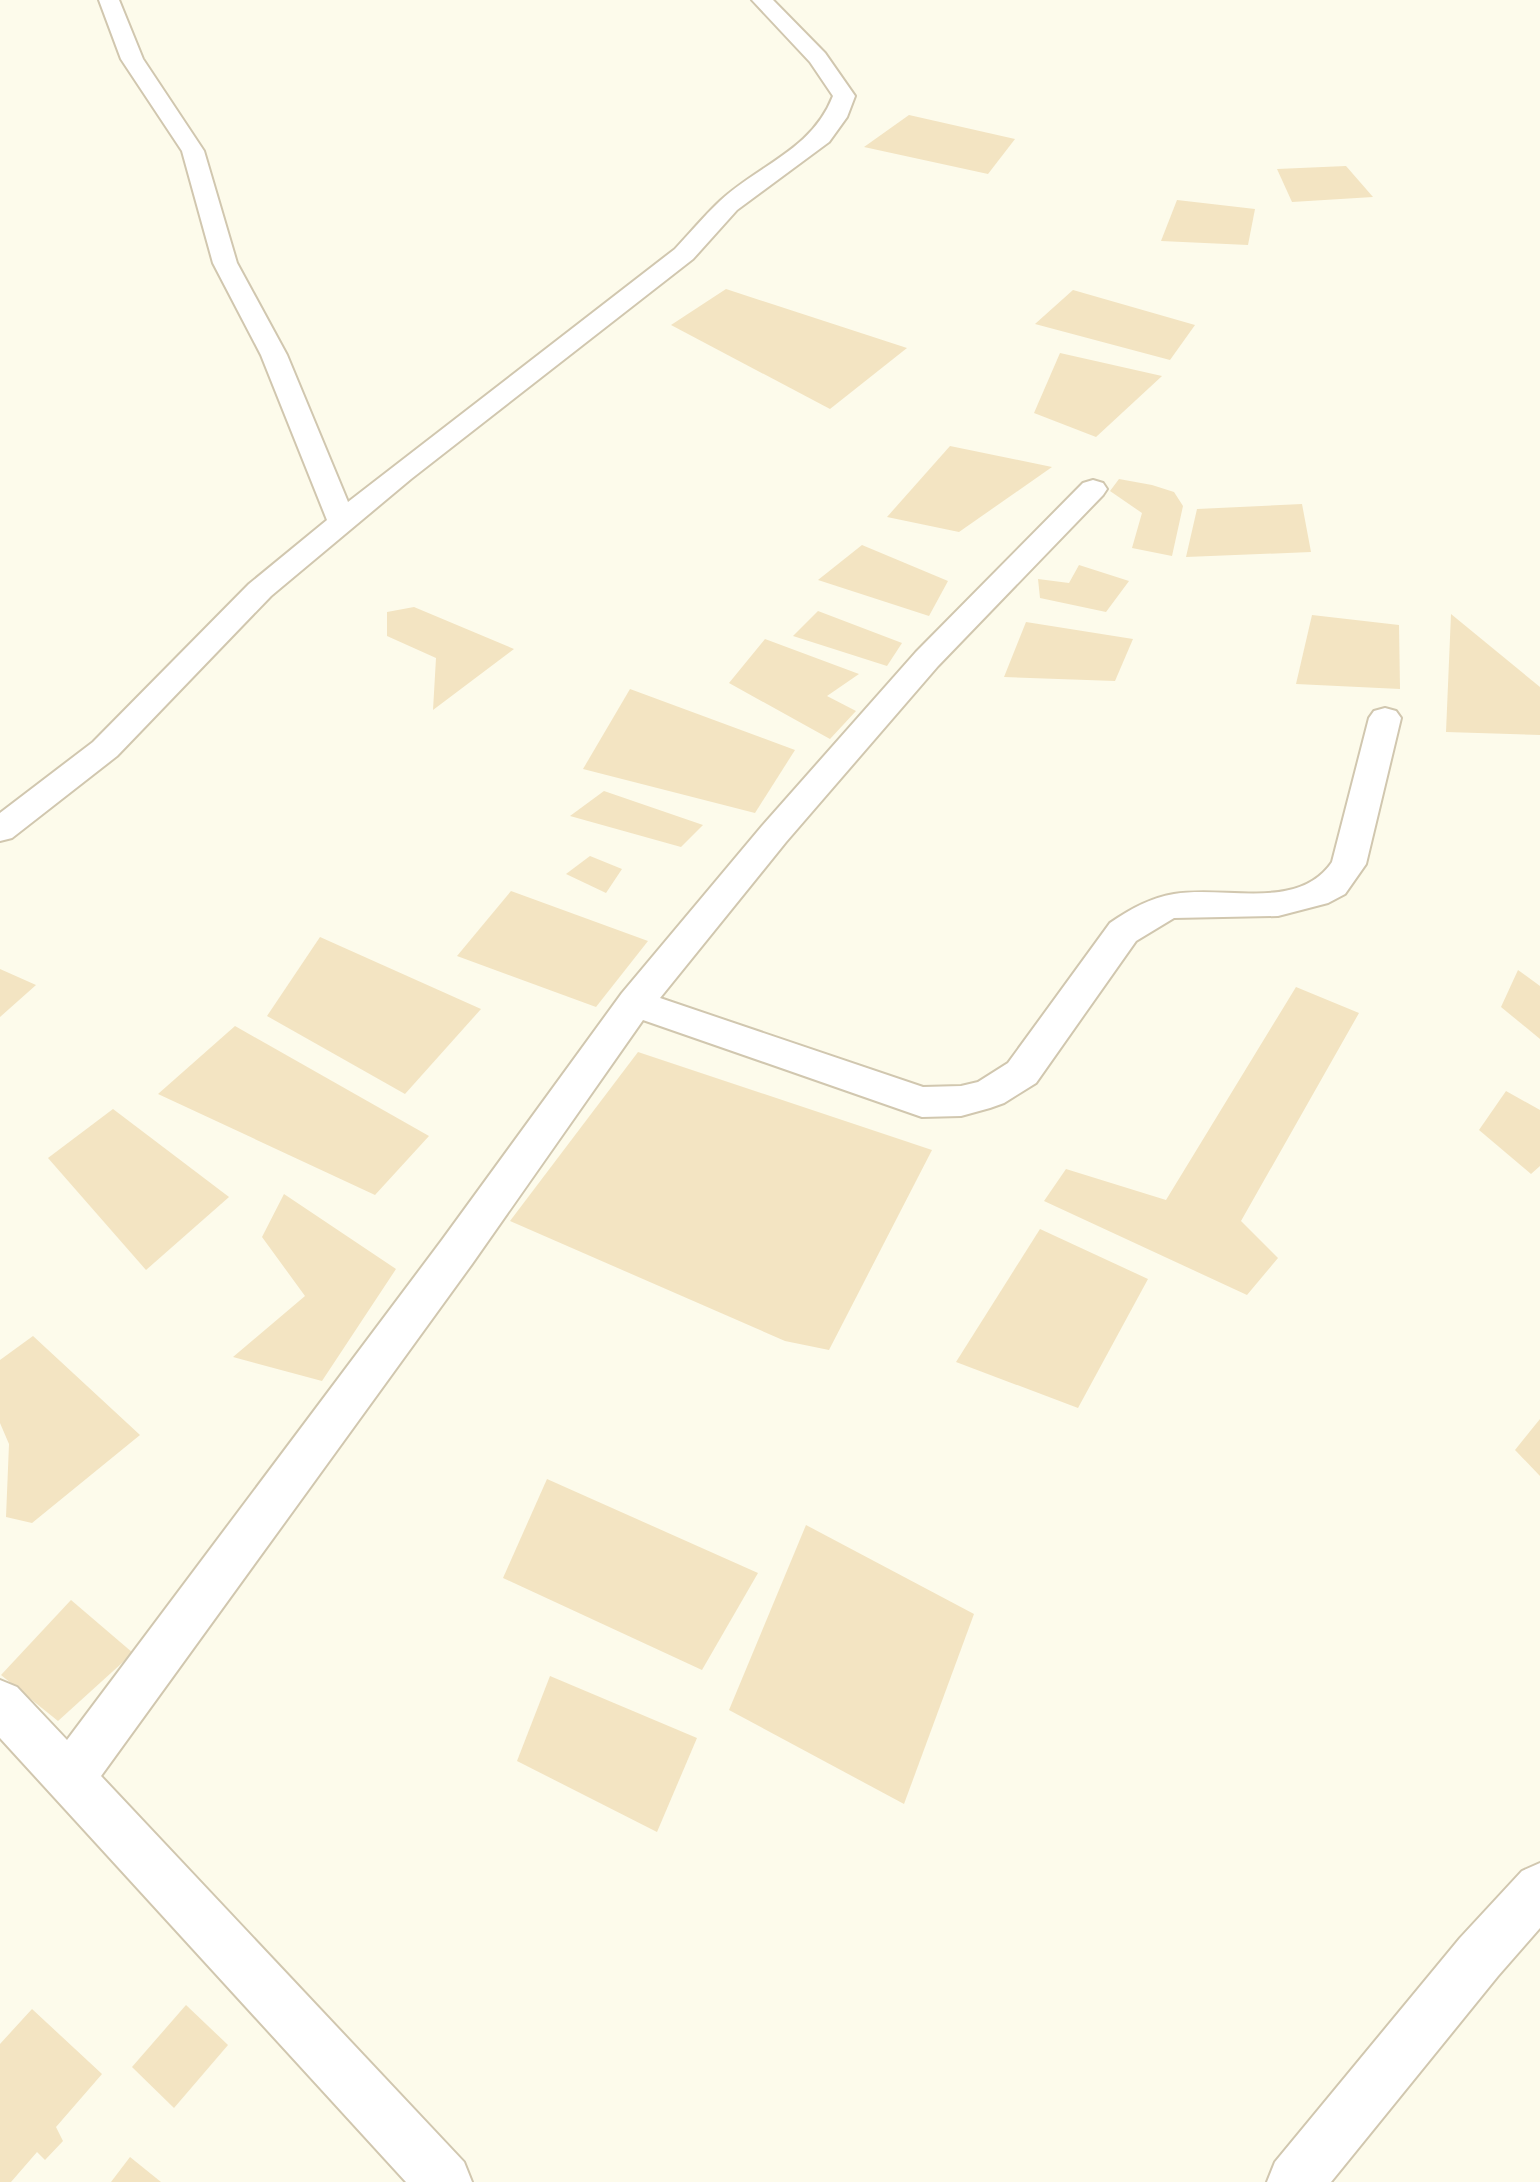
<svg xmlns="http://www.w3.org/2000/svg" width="1540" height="2182" font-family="'PT Sans Narrow',sans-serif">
<rect width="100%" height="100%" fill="#fdfbeb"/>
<!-- building -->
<g fill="#f3e4c2">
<path d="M909,115L1015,139L988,174L864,147Z"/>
<path d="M1346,166L1373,197L1292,202L1277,169Z"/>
<path d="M1177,200L1255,209L1248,245L1161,241Z"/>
<path d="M726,289L907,348L830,409L671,325Z"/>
<path d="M1073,290L1195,325L1170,360L1035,324Z"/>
<path d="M1060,353L1162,376L1096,437L1034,413Z"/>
<path d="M950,446L1052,467L959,532L887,517Z"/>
<path d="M1119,479L1152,485L1174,492L1183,506L1172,556L1132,548L1142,513L1110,491Z"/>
<path d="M1302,504L1311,552L1186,557L1197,509Z"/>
<path d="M862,545L948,581L929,616L818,580Z"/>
<path d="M1079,565L1129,581L1106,612L1040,598L1038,579L1069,583Z"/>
<path d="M414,607L514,649L433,710L436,658L387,636V612Z"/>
<path d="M818,611L902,643L887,666L793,636Z"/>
<path d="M1451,614L1540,687V735L1446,732Z"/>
<path d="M1312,615L1399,625L1400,689L1296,684Z"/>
<path d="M1026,622L1133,639L1115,681L1004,677Z"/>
<path d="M765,639L859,674L827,696L856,711L830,739L729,683Z"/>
<path d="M630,689L795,750L755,813L583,769Z"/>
<path d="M604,791L703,825L681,847L570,816Z"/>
<path d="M590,856L622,869L606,893L566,874Z"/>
<path d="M511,891L648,941L596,1007L457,956Z"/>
<path d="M320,937L481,1009L405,1094L267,1016Z"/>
<path d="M0,969L36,985L0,1017Z"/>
<path d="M1518,970L1540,986V1039L1501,1007Z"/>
<path d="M1296,987L1359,1013L1241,1221L1278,1258L1247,1295L1044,1201L1066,1169L1166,1200Z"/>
<path d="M235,1026L429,1136L375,1195L158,1094Z"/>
<path d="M638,1052L932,1150L829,1350L785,1341L510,1221Z"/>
<path d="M1506,1091L1540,1110V1166L1531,1174L1479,1130Z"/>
<path d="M113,1109L229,1197L146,1270L48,1158Z"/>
<path d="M284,1194L396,1269L322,1381L233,1357L305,1296L262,1237Z"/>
<path d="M1040,1229L1148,1279L1078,1408L956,1362Z"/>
<path d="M33,1336L140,1435L32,1523L6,1517L9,1444L0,1423V1360Z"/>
<path d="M1540,1419V1476L1515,1450Z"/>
<path d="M547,1479L758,1573L702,1670L503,1578Z"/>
<path d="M806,1525L974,1614L904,1804L729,1710Z"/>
<path d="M71,1600L133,1653L58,1721L1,1675Z"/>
<path d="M550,1676L697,1738L657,1832L517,1761Z"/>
<path d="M186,2005L228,2045L174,2108L132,2067Z"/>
<path d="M32,2009L102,2074L56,2127L63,2141L45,2160L37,2152L11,2182H0V2044Z"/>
<path d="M130,2157L161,2182H111Z"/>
</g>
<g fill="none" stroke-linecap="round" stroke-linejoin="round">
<defs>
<g id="minor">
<path d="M99,0H119L143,59L204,151L237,263L287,355L348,502L675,249C690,233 704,216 720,201C760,164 812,150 833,96L810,62L752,0H773L825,53L855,96L847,117L829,142L737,210L693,259L411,479L271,596L117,756L12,838L0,841V813L93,742L249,584L327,520L261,355L213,263L182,151L121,59Z"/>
<path d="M1093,480L1103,483L1107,489L1103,495L938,666L786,842L660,998L923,1087L961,1086L978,1082L1008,1063L1110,923C1130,909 1150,898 1174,894C1224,885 1298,912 1332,862L1369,718L1374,711L1385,708L1396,711L1401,718L1366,864L1345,894L1328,903L1278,916L1174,918L1136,941L1036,1083L1004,1103L990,1108L961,1116L922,1117L643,1020L472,1264L101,1776L464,2162L472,2182H406L0,1738V1680L17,1687L67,1740L442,1240L622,993L762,826L916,652L1083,483Z"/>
<path d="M1540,1863V1928L1498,1976L1331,2182H1267L1275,2162L1460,1938L1522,1871Z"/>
</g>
</defs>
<!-- minor casing -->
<use href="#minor" stroke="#d1c7af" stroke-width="4"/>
<!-- minor -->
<use href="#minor" fill="#fff" fill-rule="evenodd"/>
</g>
</svg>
